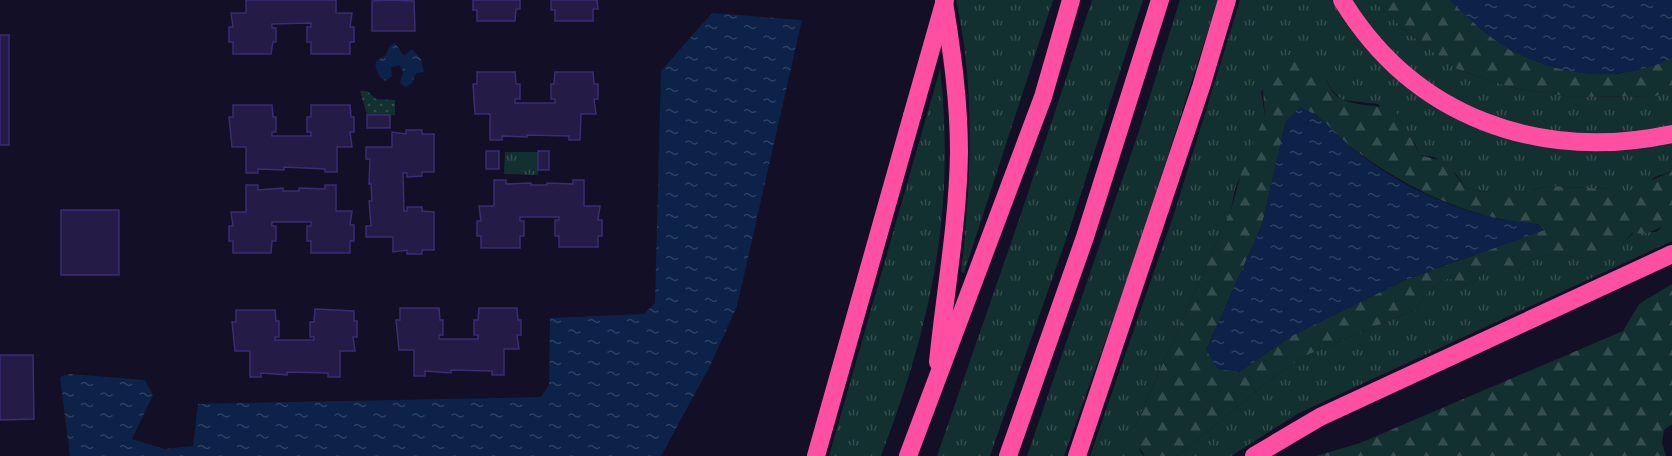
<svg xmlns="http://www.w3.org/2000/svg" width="1672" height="456" font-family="'Work Sans',sans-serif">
<defs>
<pattern id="grass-tufts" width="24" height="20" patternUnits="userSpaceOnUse" patternTransform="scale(1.5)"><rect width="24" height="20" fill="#12302f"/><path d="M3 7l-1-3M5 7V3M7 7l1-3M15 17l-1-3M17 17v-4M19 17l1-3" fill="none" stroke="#344d4e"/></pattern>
<pattern id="forest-firs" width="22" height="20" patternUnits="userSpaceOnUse" patternTransform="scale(1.5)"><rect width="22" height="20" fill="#12302f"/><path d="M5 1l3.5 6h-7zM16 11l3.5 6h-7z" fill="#344d4e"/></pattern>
<pattern id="park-dots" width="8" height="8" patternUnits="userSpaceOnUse" patternTransform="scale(1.5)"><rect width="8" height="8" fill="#12302f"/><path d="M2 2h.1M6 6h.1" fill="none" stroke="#344d4e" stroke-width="1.8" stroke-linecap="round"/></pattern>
<pattern id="water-ripples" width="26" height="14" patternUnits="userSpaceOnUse" patternTransform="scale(1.5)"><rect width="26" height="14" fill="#0c2248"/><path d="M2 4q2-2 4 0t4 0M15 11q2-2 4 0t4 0" fill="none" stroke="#2f4163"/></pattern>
</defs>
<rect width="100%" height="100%" fill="#130f26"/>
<!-- grass -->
<g fill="url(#grass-tufts)">
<path d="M956,0H1053L964,273L961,272C971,182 976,89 956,0Z"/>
<path d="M1092,0H1143L1070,228L990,456H937L1021,214Z"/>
<path d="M1180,0H1218L1133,264L1064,456H1027L1139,131Z"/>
<path d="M1240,0H1332C1381,92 1487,149 1590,151C1617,151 1645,146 1672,141V171L1655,177L1621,208L1609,189L1547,186L1523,192H1489L1466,188L1457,175L1434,157L1420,155L1415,144L1378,104L1342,100L1331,89L1320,66L1261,91L1265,116L1235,189L1231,210L1134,429L1141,453L1145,456H1090L1174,214Z"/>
<path d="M1349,0H1373L1408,33L1457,69L1513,88L1573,97L1656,96L1672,89V125C1576,151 1469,125 1396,57C1378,41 1364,18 1349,0Z"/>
<path d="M940,69C956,210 931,325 881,456H829Z"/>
<path d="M505,152H538V175L504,174Z"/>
<path d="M1665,225H1672V241L1299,413L1231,456H1177L1280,372L1307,355L1417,309C1425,294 1432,285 1449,278L1464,285L1474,282L1485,270H1518L1531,260L1553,254L1586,258L1621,245L1634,232H1656Z"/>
</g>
<!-- forest -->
<g fill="url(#forest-firs)" fill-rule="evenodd">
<path d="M1373,0H1449L1510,50L1618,74L1672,58V89L1656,96L1572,97L1513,88L1457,69L1408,33Z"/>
<path d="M1286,55C1339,54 1315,88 1344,100C1360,107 1379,104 1395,110L1420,155L1445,162L1466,188L1489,192H1523L1547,186L1609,189L1622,207L1631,190L1672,171V225C1657,225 1650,238 1633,232L1621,245L1603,254L1586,258L1553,254L1531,260L1518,270H1485L1474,282L1464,285L1449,278C1432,285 1425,294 1417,309L1307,355L1280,372L1177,456H1145L1134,439V429L1231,210L1244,163L1265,116L1262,77L1275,62ZM1314,113C1329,126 1343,142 1359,153C1412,191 1473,220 1538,224L1544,230L1405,280L1293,335L1239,372L1206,350L1262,225L1286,121Z"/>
<path d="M1672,284V424L1664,430L1662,443L1666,456H1316L1360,443L1623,331L1639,304Z"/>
</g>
<!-- park -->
<path fill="url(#park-dots)" d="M360,91H367L376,99L395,100V115H367Z"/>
<!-- water -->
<g fill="url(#water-ripples)">
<path d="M1449,0H1672V58C1621,84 1560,77 1511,50C1488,38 1468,17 1449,0Z"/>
<path d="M712,13L802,20L737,306L710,366L661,456H70L60,377L70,374L145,380L153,395L132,439L165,449L193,446L198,404L541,397L549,385L550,318L644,314L655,303L661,71Z"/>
<path d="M395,43L404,56L412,49L421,59L424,72L416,73L412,83L406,87L400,83L403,71L399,65L391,67L392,76L386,81C379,79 374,68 376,61L386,55L389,47Z"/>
<path d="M1300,107C1324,116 1338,137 1357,152C1408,192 1474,220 1538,224L1544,230L1405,280L1293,335L1239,372L1218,369L1206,350L1262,225L1286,121Z"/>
</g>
<!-- building -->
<g fill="#241b47" stroke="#3b2d73" stroke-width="1.5">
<path d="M246,0H336V13H352L350,27H354V42H350V54H311V42H307V27H311V23L272,24V28H276V42H273L271,54H233V42H229V27H233L231,13H246Z"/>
<path d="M388,0L414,1L415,31H372V1Z"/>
<path d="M473,0H520V9H516L515,21H477V10H473Z"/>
<path d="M551,0H597L598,9H593V21H555V10H551Z"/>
<rect x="0" y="35" width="9" height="110"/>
<path d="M477,72H515L516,84H520V99H515V103H555V99H551V84H554L555,72H593L594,84H598V99H594L596,114H581L580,140H569V136L527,135V137L502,136V140H490V114H475L473,84H477Z"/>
<path d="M233,105H272L273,117H276V132H272V136H311V132H307V117H311V105H350L351,117H354V132H350L352,147H337V172H325V169L284,167V170L258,169V173H246V147H232L229,117H233Z"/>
<rect x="367" y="115" width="23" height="13"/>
<path d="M406,130H422V134H434V172H422V176L407,177V173H403L404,211H407V207H422V211L434,212V250H422V254H407V250L393,252V237H366V226H371L369,201H372L371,184H369L370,159H366V147H392V132L406,134Z"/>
<rect x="486" y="151" width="13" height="18"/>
<rect x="538" y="151" width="11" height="19"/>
<path d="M494,180H506V184L531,183V185H547V183L573,184V180H584V206H600L598,220H602V236H598V247H559V236H555V220H559V217H520V221H524V236H520V248H481V236H477V221H481L479,206H494Z"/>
<path d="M246,185H258V190L283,188V191H299V188L325,189V185H336V211H352L350,225H354V241H350V253H311V241H307V226H311V222H272V226H276V241H272L271,253H233V241H229V226H233L231,212H246Z"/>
<rect x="61" y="210" width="58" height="65"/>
<path d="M400,308H439L440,320H443V335H439V339H478V335H474V320H478L479,308H517L518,320H521V335H517L519,349H504V375H492V371L451,370V373L425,371V376H414V350H399L396,320H400Z"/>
<path d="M315,309L354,311V321H357V337H353L355,351H340V377H328V373L287,372V375L261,373V377H250V351H235L232,322H236V310H275L276,321H279V337H275V340H314V337H310V322H314Z"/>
<path d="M0,355H33L34,419L0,420Z"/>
</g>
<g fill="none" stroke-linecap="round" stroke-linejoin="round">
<!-- highway -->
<g stroke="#ff4fa3" stroke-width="18">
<path d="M1342,0C1414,118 1540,162 1672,134"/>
<path d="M938,362C945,292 958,223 959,152C959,101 952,52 944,2"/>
<path d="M816,456L912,116"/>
<path d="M908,456L1043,97L1071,0"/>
<path d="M1008,456L1085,237L1160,0"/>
<path d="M1077,456L1201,87L1227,0"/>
<path d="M1254,456L1320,417L1672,254"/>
</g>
<!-- highway-bridge -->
<path stroke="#ff4fa3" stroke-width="18" d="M912,116L945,0"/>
</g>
</svg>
